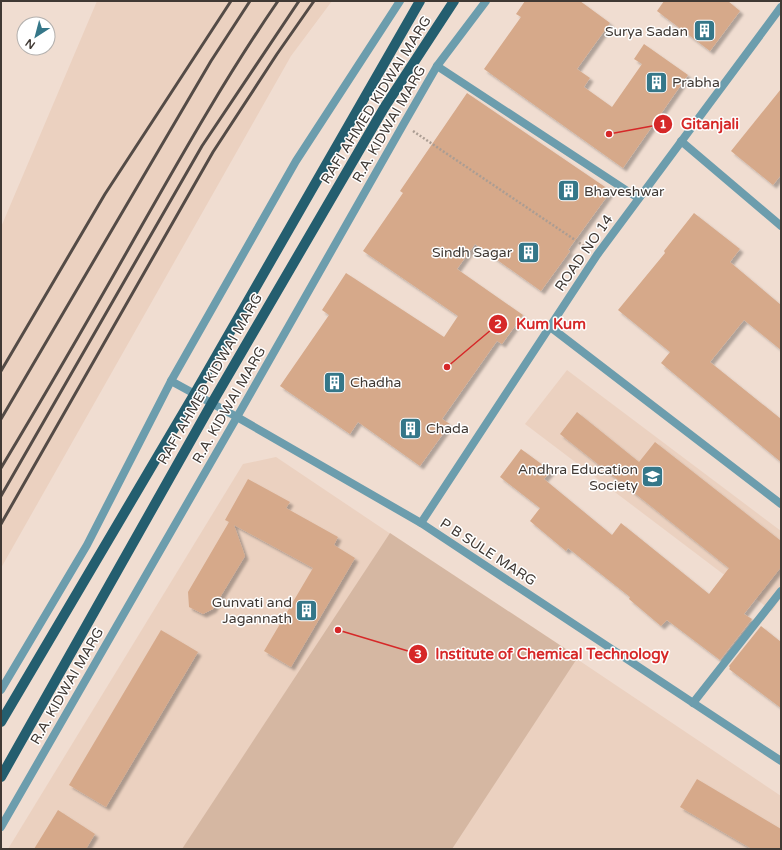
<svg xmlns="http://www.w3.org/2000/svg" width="782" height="850" font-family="'Varela Round',sans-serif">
<defs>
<filter id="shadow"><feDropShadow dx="3.5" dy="3.5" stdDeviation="1" flood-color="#0004"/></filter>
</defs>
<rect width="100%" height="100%" fill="#f0ddd1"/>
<!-- built -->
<g fill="#ebd1c0">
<path d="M97,1H332L291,56L1,568V227Z"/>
<path d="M567,370L781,531V598L772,611L525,424Z"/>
<path d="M276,457L781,796V849H8L243,464Z"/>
</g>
<!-- green -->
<path fill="#d5b7a2" d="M390,533L578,657L452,849H182Z"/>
<!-- building -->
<g fill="#d6a98a" filter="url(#shadow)">
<path d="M525,1H580L610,23L577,69L590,78L584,87L612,107L642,64L634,59L644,44L688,75L623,168L484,69L521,17L516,14Z"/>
<path d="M664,1H728L740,11L710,51L657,11Z"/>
<path d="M781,89V175L773,185L731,151Z"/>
<path d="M467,93L611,191L568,250L570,251L541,291L475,244L457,269L523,315L502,344L497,341L442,419L450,424L420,466L358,422L350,434L280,386L329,315L322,310L346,273L444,337L458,316L363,251L403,193L400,191Z"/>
<path d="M694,213L740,249L730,262L781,305V350L744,320L710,362L781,419V462L661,363L670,352L618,310L665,253L664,251Z"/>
<path d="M577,412L639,462L655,442L781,541V567L744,614L752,619L720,660L667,620L661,626L629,599L630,597L568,548L566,551L530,521L540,508L500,477L521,449L551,471L544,479L612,535L621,523L709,594L729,568L560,434Z"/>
<path d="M248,479L290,502L286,508L338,537L334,545L355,558L291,667L264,651L313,568L234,525L245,556L213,609L203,614L189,607L188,592L229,522L225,520Z"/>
<path d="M761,626L781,642V708L729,669L730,668L729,666Z"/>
<path d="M161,630L198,652L106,807L69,785Z"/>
<path d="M697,779L781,829V849H752L680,807Z"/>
<path d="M58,810L95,834L86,849H34Z"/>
</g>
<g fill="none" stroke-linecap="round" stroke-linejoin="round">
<!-- path -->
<path stroke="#ab9d93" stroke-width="2.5" stroke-dasharray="2 2" stroke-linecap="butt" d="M413,131L587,248"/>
<!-- service -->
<path stroke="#6c9dad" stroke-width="8" d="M437,66L638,198"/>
<!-- minor -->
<g stroke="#6c9dad" stroke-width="8">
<path d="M681,141L781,226"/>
<path d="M549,326L781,504"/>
<path d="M171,381L237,417L421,523L781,761"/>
<path d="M421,523L597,255L781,7"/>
<path d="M693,703L781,591"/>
</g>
<!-- tertiary -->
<g stroke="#6c9dad" stroke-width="8">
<path d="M1,690L87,545L171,381L296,161L400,1"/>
<path d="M1,827L237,417L403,125L437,66L486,1"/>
</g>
<!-- primary -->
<g stroke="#245e6f" stroke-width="10">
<path d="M1,722L195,393L420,1"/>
<path d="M1,777L212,403L384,108L454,1"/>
</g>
<!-- rail -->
<g stroke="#544b46" stroke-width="3">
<path d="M1,371L105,194L231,1"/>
<path d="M1,419L211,61L250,1"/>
<path d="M1,468C46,393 90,317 133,241C179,160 225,78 278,1"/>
<path d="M1,496L202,146L299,1"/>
<path d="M1,524L213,152L277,54L314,1"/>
</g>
</g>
<!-- icons -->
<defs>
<symbol id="building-square" viewBox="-11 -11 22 22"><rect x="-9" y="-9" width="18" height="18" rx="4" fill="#357789" stroke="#fff"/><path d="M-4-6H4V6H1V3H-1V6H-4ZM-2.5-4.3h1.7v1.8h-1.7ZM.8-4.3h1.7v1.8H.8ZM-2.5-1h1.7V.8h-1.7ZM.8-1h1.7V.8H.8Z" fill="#fff"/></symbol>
<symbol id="university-square" viewBox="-11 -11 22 22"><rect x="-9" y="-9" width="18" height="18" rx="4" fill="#357789" stroke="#fff"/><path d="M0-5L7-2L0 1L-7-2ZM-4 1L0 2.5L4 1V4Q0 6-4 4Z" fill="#fff"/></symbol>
</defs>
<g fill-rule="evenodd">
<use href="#building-square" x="692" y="18" width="25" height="25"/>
<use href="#building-square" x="644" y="70" width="25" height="25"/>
<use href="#building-square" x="556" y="178" width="25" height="25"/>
<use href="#building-square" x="516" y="240" width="25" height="25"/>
<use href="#building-square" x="322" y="370" width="25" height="25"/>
<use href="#building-square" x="398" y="416" width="25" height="25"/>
<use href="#university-square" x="640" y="464" width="25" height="25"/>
<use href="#building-square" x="294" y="598" width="25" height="25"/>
</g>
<g text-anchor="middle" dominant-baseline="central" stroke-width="3" stroke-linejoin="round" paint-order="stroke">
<!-- poi labels -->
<g font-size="14" fill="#403934" stroke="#fff" text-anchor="end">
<text x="688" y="31">Surya Sadan</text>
<text x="672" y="82" text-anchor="start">Prabha</text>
<text x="584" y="191" text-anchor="start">Bhaveshwar</text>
<text x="512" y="252">Sindh Sagar</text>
<text x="350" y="382" text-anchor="start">Chadha</text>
<text x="426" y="428" text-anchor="start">Chada</text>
<text x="638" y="469">Andhra Education<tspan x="638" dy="16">Society</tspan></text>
<text x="292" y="602">Gunvati and<tspan x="292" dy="16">Jagannath</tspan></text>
</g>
<!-- street labels -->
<g font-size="14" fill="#403934" stroke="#fff">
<text transform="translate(376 100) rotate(-58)">RAFI AHMED KIDWAI MARG</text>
<text transform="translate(389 124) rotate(-60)">R.A. KIDWAI MARG</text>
<text transform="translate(584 253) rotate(-55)">ROAD NO 14</text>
<text transform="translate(210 379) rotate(-60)">RAFI AHMED KIDWAI MARG</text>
<text transform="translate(229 405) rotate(-60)">R.A. KIDWAI MARG</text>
<text transform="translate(488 552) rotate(33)">P B SULE MARG</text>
<text transform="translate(67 686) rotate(-60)">R.A. KIDWAI MARG</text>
</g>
</g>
<!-- callouts -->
<path fill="none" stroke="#d62828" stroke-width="1.5" d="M609 134L663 124M447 367L498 324M338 630L418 654"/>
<g fill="#d62828" stroke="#fff" stroke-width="1.5">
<circle cx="609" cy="134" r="4"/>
<circle cx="447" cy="367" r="4"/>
<circle cx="338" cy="630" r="4"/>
<circle cx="663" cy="124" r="10"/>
<circle cx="498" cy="324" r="10"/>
<circle cx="418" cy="654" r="10"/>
</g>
<g font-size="12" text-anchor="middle" font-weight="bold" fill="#fff">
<text x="663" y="128">1</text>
<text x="498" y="328">2</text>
<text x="418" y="658">3</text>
</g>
<g font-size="15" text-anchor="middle" font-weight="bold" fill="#d62828" stroke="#fff" stroke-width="3" stroke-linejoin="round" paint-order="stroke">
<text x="710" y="129">Gitanjali</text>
<text x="551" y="329">Kum Kum</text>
<text x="552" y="659">Institute of Chemical Technology</text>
</g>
<!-- border -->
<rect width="782" height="850" fill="none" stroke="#403934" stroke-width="4"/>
<!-- north arrow -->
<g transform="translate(36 36) rotate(216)"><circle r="19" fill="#ffffff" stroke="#b3b0ae"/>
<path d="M0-3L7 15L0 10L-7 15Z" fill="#357789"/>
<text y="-6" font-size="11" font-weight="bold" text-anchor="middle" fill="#403934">N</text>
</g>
</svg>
